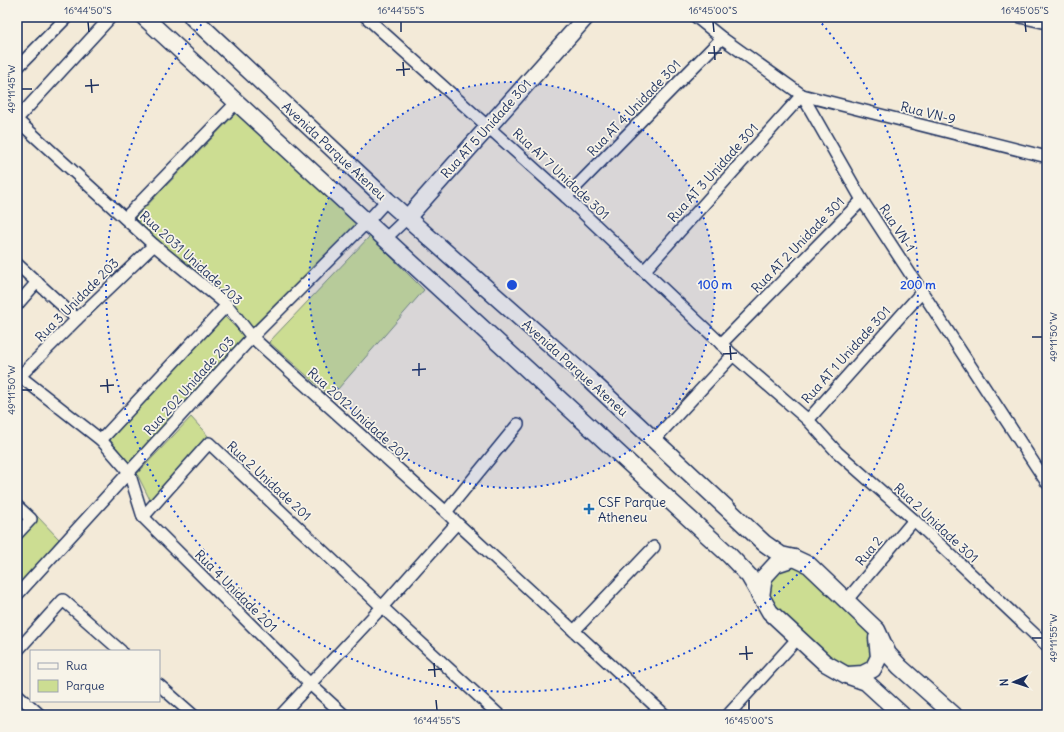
<svg xmlns="http://www.w3.org/2000/svg" width="1064" height="732" font-family="Delius,sans-serif">
<rect width="100%" height="100%" fill="#f3ead8"/>
<filter id="ink" filterUnits="userSpaceOnUse"><feTurbulence type="fractalNoise" baseFrequency=".025" numOctaves="2"/><feDisplacementMap in="SourceGraphic" scale="8" xChannelSelector="R" yChannelSelector="G"/><feConvolveMatrix kernelMatrix="1 2 1 2 8 2 1 2 1" color-interpolation-filters="sRGB"/></filter>
<g filter="url(#ink)">
<!-- green -->
<g fill="#ccdd92" stroke="#748678">
<path d="M238,111L357,224L255,330L134,219Z"/>
<path d="M370,236L424,290L331,397L269,342Z"/>
<path d="M223,315L244,336L131,465L110,440Z"/>
<path d="M191,417L209,437L151,502L137,474Z"/>
<path d="M37,516L59,539L17,589V538Z"/>
<path d="M793,566L800,567L873,633L877,644L868,665L846,670L774,606C767,594 767,585 777,575C777,574 781,570 781,570C784,568 790,567 793,566Z"/>
</g>
<g fill="none" stroke-linecap="round" stroke-linejoin="round">
<defs>
<g id="street">
<path d="M366,17L566,197L733,355L808,420L837,452L914,520L1047,646"/>
<path d="M696,17L722,38L802,95L862,200L1047,483"/>
<path d="M1020,17L1047,23"/>
<path d="M17,68L67,17"/>
<path d="M802,95L1047,157"/>
<path d="M17,119L109,19L106,17"/>
<path d="M17,120L154,245L227,305L252,337L446,512L457,523L665,715"/>
<path d="M566,197L722,38"/>
<path d="M125,218L236,103"/>
<path d="M385,239L407,218"/>
<path d="M17,264L77,319"/>
<path d="M644,271L802,95"/>
<path d="M17,305L37,282"/>
<path d="M721,344L862,200"/>
<path d="M17,374L101,440L129,472L143,517L310,684L344,715"/>
<path d="M20,376L77,319L154,245"/>
<path d="M808,420L922,292"/>
<path d="M101,440L227,305"/>
<path d="M654,440L733,355"/>
<path d="M17,506L31,519L17,534"/>
<path d="M446,512L518,424"/>
<path d="M143,517L209,443L382,607L499,715"/>
<path d="M17,595L252,337L367,222L387,200"/>
<path d="M846,601L914,520"/>
<path d="M574,631L654,547"/>
<path d="M17,651L63,600L121,651"/>
<path d="M159,685L193,715"/>
<path d="M17,694L40,715"/>
<path d="M281,715L382,607L457,523"/>
<path d="M728,715L798,638"/>
</g>
<g id="secondary">
<path d="M144,17L729,555L749,576L770,612L825,663L846,675L866,682L902,715"/>
<path d="M192,17L387,200L590,380L764,543L781,555L794,558L809,565L877,630L888,654L900,667L954,715"/>
<path d="M407,218L586,17"/>
<path d="M761,597L764,577L776,564L794,558"/>
<path d="M848,675L863,674L873,669L879,657L877,638"/>
</g>
</defs>
<!-- street casing -->
<use href="#street" stroke="#1b2f5e" stroke-width="14"/>
<!-- secondary casing -->
<use href="#secondary" stroke="#1b2f5e" stroke-width="19"/>
<!-- street -->
<use href="#street" stroke="#f7f3e8" stroke-width="11"/>
<!-- secondary -->
<use href="#secondary" stroke="#f7f3e8" stroke-width="16"/>
</g>
</g>
<!-- ticks -->
<path fill="none" stroke="#1b2f5e" stroke-width="1.5" d="M88,22L89,32M401,22V32M713,22L714,32M1025,22L1026,32M714,46L715,60M708,53H722M403,62L404,76M396,70L410,69M91,79L92,93M85,86L99,85M22,89H32M1032,337H1042M730,346L731,360M723,354L737,353M419,363V376M412,370L426,369M107,379L108,393M100,386L114,385M22,390H32M1032,638H1042M746,646L747,660M739,654L753,653M434,663L435,677M428,670L442,669M436,700L437,710M749,700V710"/>
<!-- distance rings -->
<circle cx="512" cy="285" r="203" fill="#1d4ed8" fill-opacity=".12"/>
<g fill="none" stroke="#1d4ed8" stroke-width="2" stroke-dasharray="2 4">
<circle cx="512" cy="285" r="203"/>
<path d="M818 19A406 406 0 1 1 206 19"/>
</g>
<!-- markers -->
<path fill="#1f6fb2" stroke="#f7f3e8" stroke-width="1.5" d="M587 503h4v4h4v4h-4v4h-4v-4h-4v-4h4z"/>
<g text-anchor="middle" dominant-baseline="central" stroke-width="3.5" stroke-linejoin="round" paint-order="stroke">
<!-- street labels -->
<g font-size="13" fill="#1b2f5e" stroke="#f7f3e8">
<text transform="translate(634 108) rotate(-46)">Rua AT 4 Unidade 301</text>
<text transform="translate(928 113) rotate(14)">Rua VN-9</text>
<text transform="translate(486 129) rotate(-48)">Rua AT 5 Unidade 301</text>
<text transform="translate(334 151) rotate(43)">Avenida Parque Ateneu</text>
<text transform="translate(713 173) rotate(-48)">Rua AT 3 Unidade 301</text>
<text transform="translate(561 174) rotate(43)">Rua AT 7 Unidade 301</text>
<text transform="translate(897 228) rotate(57)">Rua VN-1</text>
<text transform="translate(798 245) rotate(-46)">Rua AT 2 Unidade 301</text>
<text transform="translate(191 258) rotate(42)">Rua 2031 Unidade 203</text>
<text transform="translate(77 300) rotate(-45)">Rua 3 Unidade 203</text>
<text transform="translate(846 355) rotate(-48)">Rua AT 1 Unidade 301</text>
<text transform="translate(575 368) rotate(42)">Avenida Parque Ateneu</text>
<text transform="translate(189 386) rotate(-48)">Rua 202 Unidade 203</text>
<text transform="translate(358 414) rotate(42)">Rua 2012 Unidade 201</text>
<text transform="translate(269 481) rotate(43)">Rua 2 Unidade 201</text>
<text transform="translate(936 523) rotate(43)">Rua 2 Unidade 301</text>
<text transform="translate(869 551) rotate(-50)">Rua 2</text>
<text transform="translate(236 591) rotate(45)">Rua 4 Unidade 201</text>
</g>
<!-- poi labels -->
<g font-size="13" fill="#1b2f5e" stroke="#f7f3e8" text-anchor="start">
<text x="598" y="502">CSF Parque<tspan x="598" dy="15">Atheneu</tspan></text>
</g>
</g>
<circle cx="512" cy="285" r="6" fill="#1d4ed8" stroke="#f7f3e8" stroke-width="2"/>
<g font-size="12" text-anchor="middle" font-weight="bold" fill="#1d4ed8" stroke="#f7f3e8" stroke-width="3.5" stroke-linejoin="round" paint-order="stroke">
<text x="715" y="289">100 m</text>
<text x="918" y="289">200 m</text>
</g>
<!-- margin -->
<rect width="1064" height="732" fill="none" stroke="#f7f3e8" stroke-width="44"/>
<!-- legend -->
<rect x="30" y="650" width="130" height="52" fill="#f7f3e8" stroke="#9fa5b1"/>
<rect x="38" y="663" width="20" height="6" fill="#f7f3e8" stroke="#9fa5b1"/>
<text x="66" y="670" font-size="12" fill="#1b2f5e">Rua</text>
<rect x="38" y="680" width="20" height="12" fill="#ccdd92" stroke="#9fa5b1"/>
<text x="66" y="690" font-size="12" fill="#1b2f5e">Parque</text>
<!-- north arrow -->
<g transform="translate(1014 682) rotate(267)" stroke="#f7f3e8" stroke-width="3" paint-order="stroke">
<path d="M0-3L7 15L0 10L-7 15Z" fill="#1b2f5e"/>
<text y="-6" font-size="11" font-weight="bold" text-anchor="middle" fill="#1b2f5e">N</text>
</g>
<rect x="22" y="22" width="1020" height="688" fill="none" stroke="#1b2f5e" stroke-width="1.5"/>
<g font-size="10" text-anchor="middle" fill="#1b2f5e">
<text x="88" y="14">16°44'50"S</text>
<text x="401" y="14">16°44'55"S</text>
<text x="713" y="14">16°45'00"S</text>
<text x="1025" y="14">16°45'05"S</text>
<text transform="translate(11 89) rotate(-90)" y="4">49°11'45"W</text>
<text transform="translate(1053 337) rotate(-90)" y="4">49°11'50"W</text>
<text transform="translate(11 390) rotate(-90)" y="4">49°11'50"W</text>
<text transform="translate(1053 638) rotate(-90)" y="4">49°11'55"W</text>
<text x="437" y="724">16°44'55"S</text>
<text x="749" y="724">16°45'00"S</text>
</g>
</svg>
